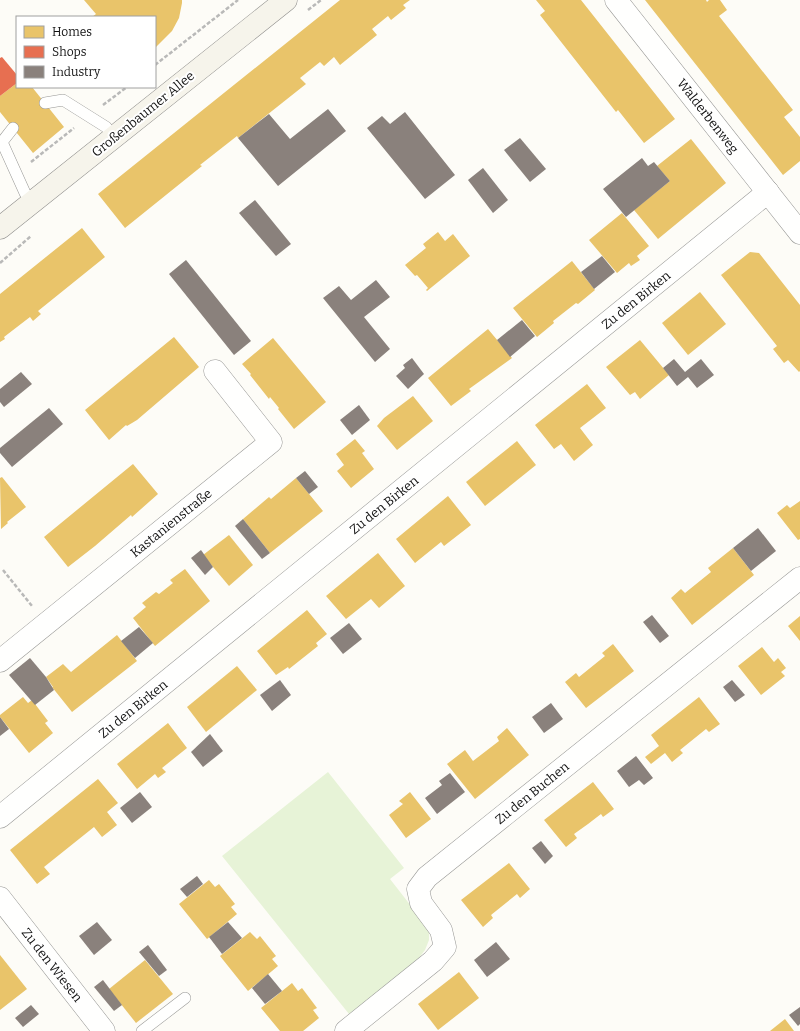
<svg xmlns="http://www.w3.org/2000/svg" width="800" height="1031" font-family="Bitter,serif">
<rect width="100%" height="100%" fill="#fdfcf7"/>
<!-- green -->
<path fill="#e7f3d7" d="M328,772L404,868L390,879L429,929V940L425,950L415,963L349,1014L222,856Z"/>
<!-- homes -->
<g fill="#e9c46a">
<path d="M84,0H182V3L179,18L172,31L155,48V17H92L96,14Z"/>
<path d="M340,0H410L403,5L406,8L391,20L388,16L372,29L377,35L340,65L334,57L324,66L320,62L300,78L306,84L238,138L237,136L200,165L202,166L125,228L98,194Z"/>
<path d="M536,0H581L675,119L644,143L618,110L616,112L540,15L545,11Z"/>
<path d="M645,0H706L707,2L709,0H720L727,10L719,16L793,110L784,117L800,137V161L783,175Z"/>
<path d="M17,83V87H32L64,127L33,153L0,112V96Z"/>
<path d="M691,139L726,183L658,239L634,210L670,181L657,166Z"/>
<path d="M622,213L649,246L637,256L640,260L631,266L629,263L617,273L589,240Z"/>
<path d="M82,228L105,257L38,311L41,314L33,321L30,317L4,337L5,339L0,342V294Z"/>
<path d="M438,232L445,241L453,234L470,256L427,291L426,290L428,288L417,275L415,276L405,265L426,248L423,244Z"/>
<path d="M750,252L759,253L800,305V371L799,372L788,360L784,363L773,349L777,346L721,275Z"/>
<path d="M572,261L595,290L578,304L576,303L553,321L554,323L537,337L513,308Z"/>
<path d="M700,292L726,324L688,355L662,323Z"/>
<path d="M488,329L512,358L469,389L471,391L451,406L428,378Z"/>
<path d="M174,337L199,367L137,420L127,426L126,425L109,440L85,410Z"/>
<path d="M273,338L326,402L294,429L278,409L279,408L270,397L269,399L250,375L251,374L242,364Z"/>
<path d="M640,340L669,375L640,399L635,392L630,395L606,367Z"/>
<path d="M587,384L606,408L580,428L593,445L574,461L561,444L554,449L535,425Z"/>
<path d="M413,396L433,421L397,450L377,426L384,418Z"/>
<path d="M355,439L365,451L362,453L374,469L351,488L337,471L344,465L336,454Z"/>
<path d="M517,441L536,465L485,506L466,482Z"/>
<path d="M133,464L158,494L132,517L131,515L95,546L68,567L44,537Z"/>
<path d="M2,477L26,507L7,522L8,523L1,529L0,478Z"/>
<path d="M296,478L323,511L270,553L243,519L269,497L271,499Z"/>
<path d="M448,496L471,525L444,546L441,542L415,563L396,539Z"/>
<path d="M800,501V539L798,540L777,513L787,505L790,508Z"/>
<path d="M229,535L253,565L229,586L203,555Z"/>
<path d="M733,548L754,575L692,625L671,598L681,589L685,593L711,572L708,568Z"/>
<path d="M378,553L405,586L379,608L371,599L346,619L326,596Z"/>
<path d="M185,569L210,601L155,646L133,618L146,607L142,603L156,592L159,594L173,583L170,580Z"/>
<path d="M307,610L327,634L316,643L318,646L289,669L288,667L276,675L257,651Z"/>
<path d="M800,616V641L788,626Z"/>
<path d="M117,635L137,661L72,712L52,687H53L46,677L63,664L71,672Z"/>
<path d="M613,644L634,671L586,708L565,682L576,673L579,677L605,656L602,653Z"/>
<path d="M762,647L774,662L778,658L786,668L781,672L785,676L761,695L738,666Z"/>
<path d="M237,666L257,690L206,732L187,707Z"/>
<path d="M23,697L28,703L32,700L48,721L45,723L53,733L29,753L0,717V715Z"/>
<path d="M699,697L720,724L709,732L706,729L680,750L683,753L672,762L665,753L651,764L645,757L659,746L651,735Z"/>
<path d="M168,723L187,748L162,768L166,772L158,778L155,774L137,789L117,764Z"/>
<path d="M507,728L529,755L475,799L447,764L465,750L473,761L499,741L497,737Z"/>
<path d="M98,779L118,803L107,812L117,825L102,837L94,827L44,867L50,874L37,884L10,850Z"/>
<path d="M593,782L614,809L603,817L601,814L588,824L574,834L577,838L566,847L544,820Z"/>
<path d="M410,792L431,819L406,838L389,815L403,804L399,801Z"/>
<path d="M509,863L530,889L520,898L517,894L491,915L493,918L483,927L461,900Z"/>
<path d="M209,880L215,887L219,884L235,904L231,907L237,914L207,939L179,904Z"/>
<path d="M250,932L257,939L260,936L276,956L272,959L278,966L248,991L220,956Z"/>
<path d="M0,955L27,989L0,1010Z"/>
<path d="M145,960L173,994L136,1023L109,989Z"/>
<path d="M459,972L479,998L438,1030L418,1004Z"/>
<path d="M292,983L298,991L302,988L317,1008L313,1010L319,1018L303,1031H280L261,1008Z"/>
<path d="M785,1019L794,1031H770Z"/>
</g>
<!-- shops -->
<path fill="#e76f51" d="M2,57L17,75V83L0,96V58Z"/>
<!-- industry -->
<g fill="#8a817c">
<path d="M328,109L346,131L278,186L238,138L269,114L290,139Z"/>
<path d="M405,112L455,175L425,199L367,128L382,116L390,124Z"/>
<path d="M520,138L546,169L530,182L504,150Z"/>
<path d="M642,158L648,166L654,162L670,181L626,217L603,189Z"/>
<path d="M483,168L508,200L493,213L468,180Z"/>
<path d="M255,200L291,244L276,256L239,213Z"/>
<path d="M602,256L615,272L594,289L581,272Z"/>
<path d="M186,260L251,341L234,355L169,274Z"/>
<path d="M376,280L390,297L364,317L390,349L375,362L323,298L339,286L351,300Z"/>
<path d="M522,320L535,336L510,357L497,340Z"/>
<path d="M412,358L424,374L408,389L396,376L405,368L403,365Z"/>
<path d="M674,359L685,372L701,359L714,375L697,388L688,377L677,386L663,368Z"/>
<path d="M21,372L32,384L4,407L0,402V389Z"/>
<path d="M359,405L370,420L352,435L340,420Z"/>
<path d="M49,408L63,424L12,467L0,453V448Z"/>
<path d="M305,471L318,487L309,494L296,478Z"/>
<path d="M243,519L270,553L262,559L235,526Z"/>
<path d="M758,528L776,551L751,571L733,548Z"/>
<path d="M201,550L213,567L205,575L191,558Z"/>
<path d="M652,615L669,636L660,643L643,622Z"/>
<path d="M349,623L362,639L343,654L330,638Z"/>
<path d="M139,627L153,643L135,658L121,641Z"/>
<path d="M30,658L46,677L54,690L35,705L9,675Z"/>
<path d="M280,680L291,695L272,711L260,695Z"/>
<path d="M732,680L745,695L735,702L723,687Z"/>
<path d="M551,703L563,719L544,733L532,717Z"/>
<path d="M0,717L9,729L0,736Z"/>
<path d="M210,734L223,751L203,767L191,752Z"/>
<path d="M636,756L653,778L644,785L639,780L629,787L617,771Z"/>
<path d="M450,773L465,792L437,814L425,798L442,785L439,781Z"/>
<path d="M140,792L152,807L132,823L120,808Z"/>
<path d="M541,841L553,856L545,864L532,848Z"/>
<path d="M197,876L203,884L187,897L180,889Z"/>
<path d="M97,922L112,940L94,955L79,936Z"/>
<path d="M228,922L242,938L222,954L209,937Z"/>
<path d="M496,942L510,959L487,977L474,960Z"/>
<path d="M148,945L167,970L159,976L139,952Z"/>
<path d="M268,974L282,991L265,1004L252,988Z"/>
<path d="M103,980L122,1005L114,1011L94,987Z"/>
<path d="M31,1005L39,1014L23,1027L15,1018Z"/>
<path d="M800,1007V1024L798,1026L789,1015Z"/>
</g>
<g fill="none" stroke-linecap="round" stroke-linejoin="round">
<defs>
<g id="service">
<path d="M45,103L63,100L106,127L114,137"/>
<path d="M13,128L2,142L25,193L32,202"/>
<path d="M142,1031L185,998"/>
</g>
<g id="minor">
<path d="M616,0L800,233"/>
<path d="M0,661L271,442L215,371"/>
<path d="M0,817L768,192"/>
<path d="M0,898L104,1031"/>
<path d="M346,1031L433,961L445,947L441,930L421,903L418,889L427,877L800,578"/>
</g>
<path id="secondary" d="M0,228L286,0"/>
</defs>
<!-- service casing -->
<use href="#service" stroke="#979795" stroke-width="12"/>
<!-- minor casing -->
<use href="#minor" stroke="#979795" stroke-width="23"/>
<!-- secondary casing -->
<use href="#secondary" stroke="#8e8d8b" stroke-width="23"/>
<!-- path -->
<g stroke="#b9b9b8" stroke-width="2.5" stroke-dasharray="4 2" stroke-linecap="butt">
<path d="M308,10L321,0"/>
<path d="M155,65L238,0"/>
<path d="M103,105L127,87"/>
<path d="M31,162L74,128"/>
<path d="M0,263L31,236"/>
<path d="M3,570L32,606"/>
</g>
<!-- service -->
<use href="#service" stroke="#fffffe" stroke-width="11"/>
<!-- minor -->
<use href="#minor" stroke="#fffffe" stroke-width="22"/>
<!-- secondary -->
<use href="#secondary" stroke="#f6f4eb" stroke-width="22"/>
</g>
<g text-anchor="middle" dominant-baseline="central" stroke-width="4" stroke-linejoin="round" paint-order="stroke">
<!-- street labels -->
<g font-size="13" fill="#111" stroke="#fff">
<text transform="translate(143 114) rotate(-39)">Großenbaumer Allee</text>
<text transform="translate(708 116) rotate(52)">Walderbenweg</text>
<text transform="translate(636 300) rotate(-39)">Zu den Birken</text>
<text transform="translate(384 505) rotate(-39)">Zu den Birken</text>
<text transform="translate(171 523) rotate(-39)">Kastanienstraße</text>
<text transform="translate(133 709) rotate(-39)">Zu den Birken</text>
<text transform="translate(532 793) rotate(-39)">Zu den Buchen</text>
<text transform="translate(52 965) rotate(52)">Zu den Wiesen</text>
</g>
</g>
<!-- legend -->
<rect x="16" y="16" width="140" height="72" fill="#ffffff" stroke="#a0a0a0"/>
<rect x="24" y="26" width="20" height="12" fill="#e9c46a" stroke="#a0a0a0"/>
<text x="52" y="36" font-size="12" fill="#111111">Homes</text>
<rect x="24" y="46" width="20" height="12" fill="#e76f51" stroke="#a0a0a0"/>
<text x="52" y="56" font-size="12" fill="#111111">Shops</text>
<rect x="24" y="66" width="20" height="12" fill="#8a817c" stroke="#a0a0a0"/>
<text x="52" y="76" font-size="12" fill="#111111">Industry</text>
</svg>
